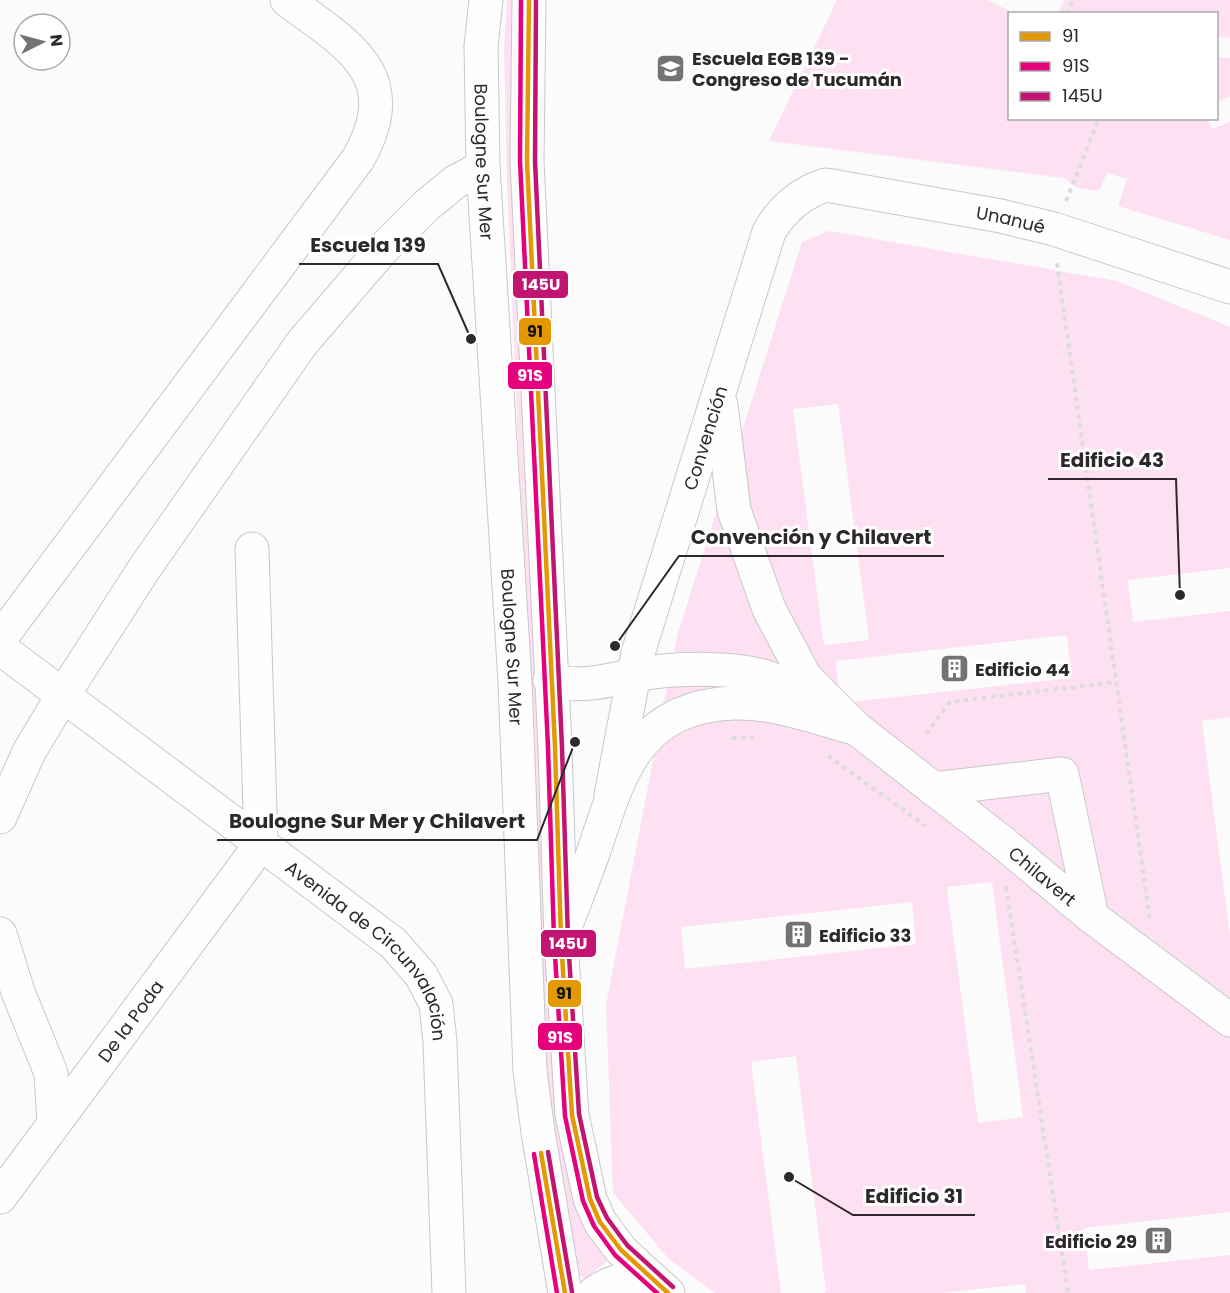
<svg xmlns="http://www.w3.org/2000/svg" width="1230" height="1293" font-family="Poppins,sans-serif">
<rect width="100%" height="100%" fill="#fcfbfc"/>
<!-- green -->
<g fill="#fde1f2" fill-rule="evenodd">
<path d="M507,0H511L514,180L554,1062L606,1254V1262L586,1278L581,1277L573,1266L546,1098L507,182L504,47Z"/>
<path d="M837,0H988L1013,13L1010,14V118L1208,119L1212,129L1230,121V240L1118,206L1127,179L1107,173L1099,191L1078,188L1064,178L769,141Z"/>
<path d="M1064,0H1230V38L1217,36L1216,14L1058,13Z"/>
<path d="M1216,57L1230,58V97L1217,102Z"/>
<path d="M829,231L1117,281L1230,327V568L1128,580L1133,622L1230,611V717L1202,721L1230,936V1212L1084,1228L1089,1270L1230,1255V1293H1026L1025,1284L943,1293H822L826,1292L796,1056L751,1062L781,1293H715L668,1258L613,1193L606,1005L677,636L802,242ZM838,404L869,640L824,645L793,409ZM1067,635L1071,678L840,703L836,661ZM992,882L1023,1117L978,1123L947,887ZM912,902L916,944L685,969L681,927Z"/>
</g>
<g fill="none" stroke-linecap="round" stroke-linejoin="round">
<defs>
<g id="minor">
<path id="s1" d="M721,405L734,510L769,609L805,677L857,729L1002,842L1092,917L1230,1020"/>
<path d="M252,549L261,844"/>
<path d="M0,639L358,159C406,75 348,45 287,0"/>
<path id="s2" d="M0,648L393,943L421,975L436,1004L440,1042L449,1293"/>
<path d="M550,680C582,689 609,680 640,674C676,668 738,666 772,679C789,685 805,697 820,706"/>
<path d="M933,789L1062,774L1092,917"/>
<path id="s3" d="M611,795L638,653L769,232C782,209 801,193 826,185L1001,216L1054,229L1230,287"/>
<path d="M0,817L29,752L63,695L144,569L302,343L381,251L426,206L455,182L483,167"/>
<path d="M0,934L18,992L51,1073L54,1123"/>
<path d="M561,938C571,911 582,884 592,856C619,778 633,707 734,703C773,702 813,716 850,727"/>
<path id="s4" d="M0,1197L261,844"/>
<path d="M651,1278L668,1293"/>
</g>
<g id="major">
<path id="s5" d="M486,0L481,46L483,167L515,682L530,1071L538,1132L565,1293"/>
<path d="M529,0L527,161L555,747L561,939L572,1115L590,1199L600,1222L621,1250L651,1278"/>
<path d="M594,1293C613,1280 629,1277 651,1278"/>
</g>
</defs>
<!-- minor casing -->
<use href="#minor" stroke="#c9c7c8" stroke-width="35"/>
<!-- major casing -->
<use href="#major" stroke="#c9c7c8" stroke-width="35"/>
<!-- path -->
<g stroke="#dddcdd" stroke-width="4" stroke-dasharray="4.5 4.5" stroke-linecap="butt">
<path d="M1066,14L1073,0"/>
<path d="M1066,201L1099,118"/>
<path d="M1057,263L1150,921"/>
<path d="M926,734L950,702L1116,682"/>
<path d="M732,738H754"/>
<path d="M828,756L926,826"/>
<path d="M1006,887L1068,1293"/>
</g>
<!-- minor -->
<use href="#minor" stroke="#fffeff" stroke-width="33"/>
<!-- major -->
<use href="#major" stroke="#fffeff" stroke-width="33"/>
<defs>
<g id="bus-1">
<path d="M529,0L527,161L555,747L561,939L572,1115L590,1199L600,1222L621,1250L668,1293"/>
<path d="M541,1153L565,1293"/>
</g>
<g id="bus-2">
<path d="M521,0L520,161L548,747L554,939L565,1116L583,1201L594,1226L615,1255L657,1293"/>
<path d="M534,1154L557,1293"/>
</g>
<g id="bus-3">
<path d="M536,0L535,161L562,747L568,939L579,1114L597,1197L607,1218L627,1245L673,1287"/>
<path d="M548,1152L572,1292"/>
</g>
</defs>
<!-- bus-1 casing -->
<use href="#bus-1" stroke="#fff" stroke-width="9"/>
<!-- bus-2 casing -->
<use href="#bus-2" stroke="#fff" stroke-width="9"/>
<!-- bus-3 casing -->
<use href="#bus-3" stroke="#fff" stroke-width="9"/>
<!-- bus-1 -->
<use href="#bus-1" stroke="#e39904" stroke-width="4.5"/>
<!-- bus-2 -->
<use href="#bus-2" stroke="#e5007d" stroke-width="4.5"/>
<!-- bus-3 -->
<use href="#bus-3" stroke="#c11571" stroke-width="4.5"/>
</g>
<!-- icons -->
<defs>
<symbol id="school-square" viewBox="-11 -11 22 22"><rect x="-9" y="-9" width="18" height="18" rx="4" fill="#757274" stroke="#fff"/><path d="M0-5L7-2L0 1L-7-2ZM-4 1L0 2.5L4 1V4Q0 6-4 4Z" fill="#fff"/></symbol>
<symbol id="building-square" viewBox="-11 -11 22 22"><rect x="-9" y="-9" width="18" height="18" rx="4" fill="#757274" stroke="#fff"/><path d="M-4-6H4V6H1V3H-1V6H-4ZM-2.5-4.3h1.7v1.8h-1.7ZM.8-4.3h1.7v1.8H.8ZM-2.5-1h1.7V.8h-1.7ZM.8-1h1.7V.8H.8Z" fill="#fff"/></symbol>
</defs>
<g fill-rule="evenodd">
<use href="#school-square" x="654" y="52" width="33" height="33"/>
<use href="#building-square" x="938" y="652" width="33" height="33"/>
<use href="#building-square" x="782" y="918" width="33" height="33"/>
<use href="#building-square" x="1142" y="1224" width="33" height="33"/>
</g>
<g text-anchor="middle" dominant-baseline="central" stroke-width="6" stroke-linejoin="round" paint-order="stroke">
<!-- poi labels -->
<g font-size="18" font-weight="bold" fill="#2d282b" stroke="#fff" text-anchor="start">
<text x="692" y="58">Escuela EGB 139 -<tspan x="692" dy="21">Congreso de Tucumán</tspan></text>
<text x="975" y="669">Edificio 44</text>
<text x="819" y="935">Edificio 33</text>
<text x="1137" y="1241" text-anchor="end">Edificio 29</text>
</g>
<!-- street labels -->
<g font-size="18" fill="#2d282b" stroke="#fff">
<text stroke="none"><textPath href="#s5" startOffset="162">Boulogne Sur Mer</textPath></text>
<text stroke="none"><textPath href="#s3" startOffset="849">Unanué</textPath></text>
<text stroke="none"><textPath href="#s3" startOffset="370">Convención</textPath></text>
<text stroke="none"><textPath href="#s5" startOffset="648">Boulogne Sur Mer</textPath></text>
<text stroke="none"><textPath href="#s1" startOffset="598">Chilavert</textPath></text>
<text stroke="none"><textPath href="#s2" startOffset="482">Avenida de Circunvalación</textPath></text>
<text stroke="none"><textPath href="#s4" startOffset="219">De la Poda</textPath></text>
</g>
</g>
<!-- callouts -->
<path fill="none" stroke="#2d282b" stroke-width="2" d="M471 339L438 264H299M1180 595L1176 479H1048M615 646L679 556H944M575 742L537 840H217M789 1177L853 1215H975"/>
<g fill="#2d282b" stroke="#fff" stroke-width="2">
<circle cx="471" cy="339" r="6"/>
<circle cx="1180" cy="595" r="6"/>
<circle cx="615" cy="646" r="6"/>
<circle cx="575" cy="742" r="6"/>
<circle cx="789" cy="1177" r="6"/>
</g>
<g font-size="20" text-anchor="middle" font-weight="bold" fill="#2d282b" stroke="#fff" stroke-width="6" stroke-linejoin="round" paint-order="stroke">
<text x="368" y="252">Escuela 139</text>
<text x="1112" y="467">Edificio 43</text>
<text x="811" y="544">Convención y Chilavert</text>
<text x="377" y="828">Boulogne Sur Mer y Chilavert</text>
<text x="914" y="1203">Edificio 31</text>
</g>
<g stroke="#fff" stroke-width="2">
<rect x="512" y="270" width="57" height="29" rx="6" fill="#c11571"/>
<rect x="518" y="317" width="34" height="29" rx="6" fill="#e39904"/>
<rect x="507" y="361" width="46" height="29" rx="6" fill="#e5007d"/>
<rect x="540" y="929" width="57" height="29" rx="6" fill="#c11571"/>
<rect x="547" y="979" width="35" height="29" rx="6" fill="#e39904"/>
<rect x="537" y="1022" width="46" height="29" rx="6" fill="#e5007d"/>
</g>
<g font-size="16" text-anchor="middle" font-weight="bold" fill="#fff">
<text x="541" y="290">145U</text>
<text x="530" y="381">91S</text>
<text x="568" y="949">145U</text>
<text x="560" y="1043">91S</text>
</g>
<g font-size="16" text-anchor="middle" font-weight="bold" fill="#111">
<text x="535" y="337">91</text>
<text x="564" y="999">91</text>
</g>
<!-- legend -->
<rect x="1008" y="12" width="210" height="108" fill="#ffffff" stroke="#aba9aa" stroke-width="1.5"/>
<rect x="1020" y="32" width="30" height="9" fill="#e39904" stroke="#aba9aa" stroke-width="1.5"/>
<text x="1062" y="42" font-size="18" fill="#2d282b">91</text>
<rect x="1020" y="62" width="30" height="9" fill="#e5007d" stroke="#aba9aa" stroke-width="1.5"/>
<text x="1062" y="72" font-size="18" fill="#2d282b">91S</text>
<rect x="1020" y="92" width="30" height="9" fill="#c11571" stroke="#aba9aa" stroke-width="1.5"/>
<text x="1062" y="102" font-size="18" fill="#2d282b">145U</text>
<!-- north arrow -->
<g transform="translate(42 42) rotate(84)"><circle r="28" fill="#ffffff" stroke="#aba9aa" stroke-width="1.5"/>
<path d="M0-4.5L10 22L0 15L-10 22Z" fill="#757274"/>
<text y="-9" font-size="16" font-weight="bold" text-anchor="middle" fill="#2d282b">N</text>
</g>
</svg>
